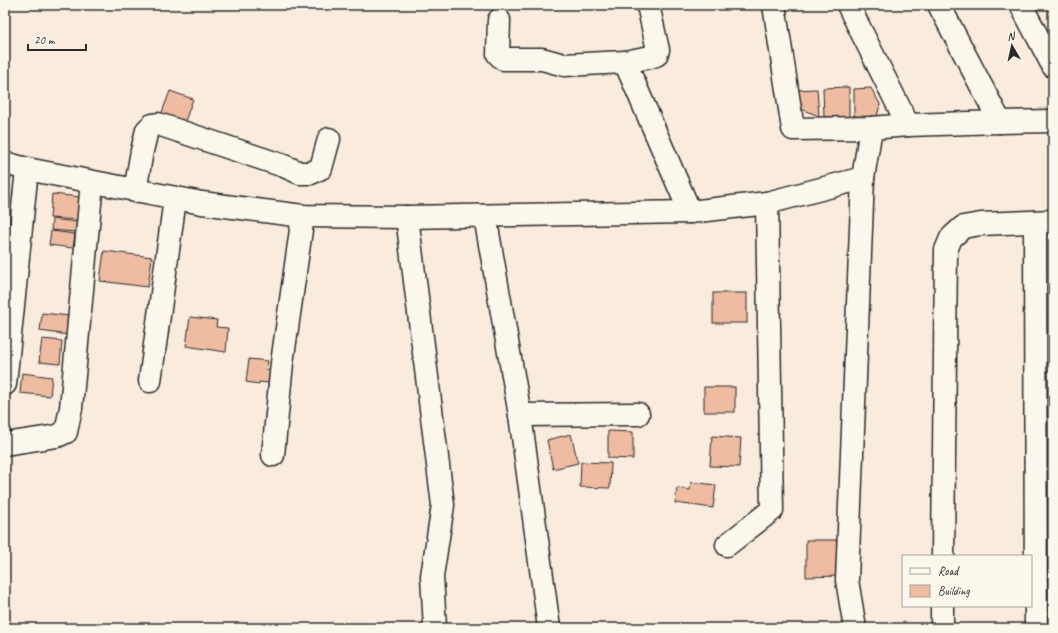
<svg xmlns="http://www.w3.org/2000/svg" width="1058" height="633" font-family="Caveat,sans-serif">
<rect width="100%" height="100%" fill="#f9ebdd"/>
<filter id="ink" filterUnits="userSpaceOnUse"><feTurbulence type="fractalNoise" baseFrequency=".025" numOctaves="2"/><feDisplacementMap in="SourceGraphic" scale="8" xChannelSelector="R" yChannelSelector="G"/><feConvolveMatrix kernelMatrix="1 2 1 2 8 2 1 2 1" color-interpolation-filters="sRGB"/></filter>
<g filter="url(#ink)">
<!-- building -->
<g fill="#efbba1" stroke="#2b2b2b">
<path d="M849,87V117H824L823,88Z"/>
<path d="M871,88L880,104L877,117L854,116V89Z"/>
<path d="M817,89L819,116L798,108L794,90Z"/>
<path d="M170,91L193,99L184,124L161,115Z"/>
<path d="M52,194L81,197L78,220L50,218Z"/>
<path d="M52,219L77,222L75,232L51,230Z"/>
<path d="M51,231L75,234L73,248L49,245Z"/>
<path d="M104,251L152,257L148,287L100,281Z"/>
<rect x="713" y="293" width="34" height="30"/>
<path d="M42,313L70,316L68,335L40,331Z"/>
<path d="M190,317L217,320L216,327L228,328L226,352L186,346Z"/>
<path d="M42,339L62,341L60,364L39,362Z"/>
<path d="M249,359L268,361L266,370H273L270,383L259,382V384L246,382Z"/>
<path d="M22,373L52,377L50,396L20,393Z"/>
<rect x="704" y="387" width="31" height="25"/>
<path d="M608,431L633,432V459L608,458Z"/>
<path d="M571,434L578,463L553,469L547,440Z"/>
<path d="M712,436L741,438L739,467L710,466Z"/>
<path d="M581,462L611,463L610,488L580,487Z"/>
<path d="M691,482L716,485L713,508L675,503L677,488L690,490Z"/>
<path d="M806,540H837L838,576L806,577Z"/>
</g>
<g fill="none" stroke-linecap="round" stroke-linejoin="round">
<defs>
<g id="minor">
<path d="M774,5L793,129L871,128L908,125L1000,122L1053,121"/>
<path d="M848,5L908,125"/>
<path d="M939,5L1000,122"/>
<path d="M1021,5L1053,66"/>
<path d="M499,20L498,54L503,59H542L564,65L625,62L650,57L656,55L658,50L648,5"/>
<path d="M625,62L690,212"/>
<path d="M5,163L27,169L202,203L303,216L407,217L690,212L767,203L863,178L871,128"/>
<path d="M135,191L142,151L147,130L152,125L158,124L284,166L300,173H311L321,168L329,139"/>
<path d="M485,216L520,415L549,628"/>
<path d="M407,217L443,505L432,576L435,628"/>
<path d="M1035,222L1036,628"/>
<path d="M150,381L175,199"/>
<path d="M5,384L27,169"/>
<path d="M520,415L638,414"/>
<path d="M5,444L57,436L66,432L71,408L92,182"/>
<path d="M273,455L282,363L303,216"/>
<path d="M727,545L772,510L767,203"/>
<path d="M943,556L946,250L951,238L963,227L981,224L1053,221"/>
<path d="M855,628L847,580L863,178"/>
<path d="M942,628V606"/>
</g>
</defs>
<!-- minor casing -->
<use href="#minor" stroke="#2b2b2b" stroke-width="25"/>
<!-- minor -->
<use href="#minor" stroke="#fbf7ec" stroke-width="22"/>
</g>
</g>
<!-- margin -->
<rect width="1058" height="633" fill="none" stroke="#fbf7ec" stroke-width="20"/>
<rect x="10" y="10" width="1038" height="613" fill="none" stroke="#2b2b2b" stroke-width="1.5" filter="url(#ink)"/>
<!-- legend -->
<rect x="902" y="555" width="130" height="52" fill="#fbf7ec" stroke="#a8a59f"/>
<rect x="910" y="568" width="20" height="6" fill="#fbf7ec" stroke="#a8a59f"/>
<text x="938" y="575" font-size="12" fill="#2b2b2b">Road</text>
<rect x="910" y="585" width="20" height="12" fill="#efbba1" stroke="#a8a59f"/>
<text x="938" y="595" font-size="12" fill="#2b2b2b">Building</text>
<!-- north arrow -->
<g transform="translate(1012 46) rotate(351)" stroke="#fbf7ec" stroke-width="3" paint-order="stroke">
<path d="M0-3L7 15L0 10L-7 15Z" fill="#2b2b2b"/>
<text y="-6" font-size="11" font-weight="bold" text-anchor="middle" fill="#2b2b2b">N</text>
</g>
<!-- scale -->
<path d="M28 44v6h58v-6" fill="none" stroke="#2b2b2b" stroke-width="2"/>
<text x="34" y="44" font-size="12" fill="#2b2b2b" stroke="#fbf7ec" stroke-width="3" paint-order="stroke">20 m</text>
</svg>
